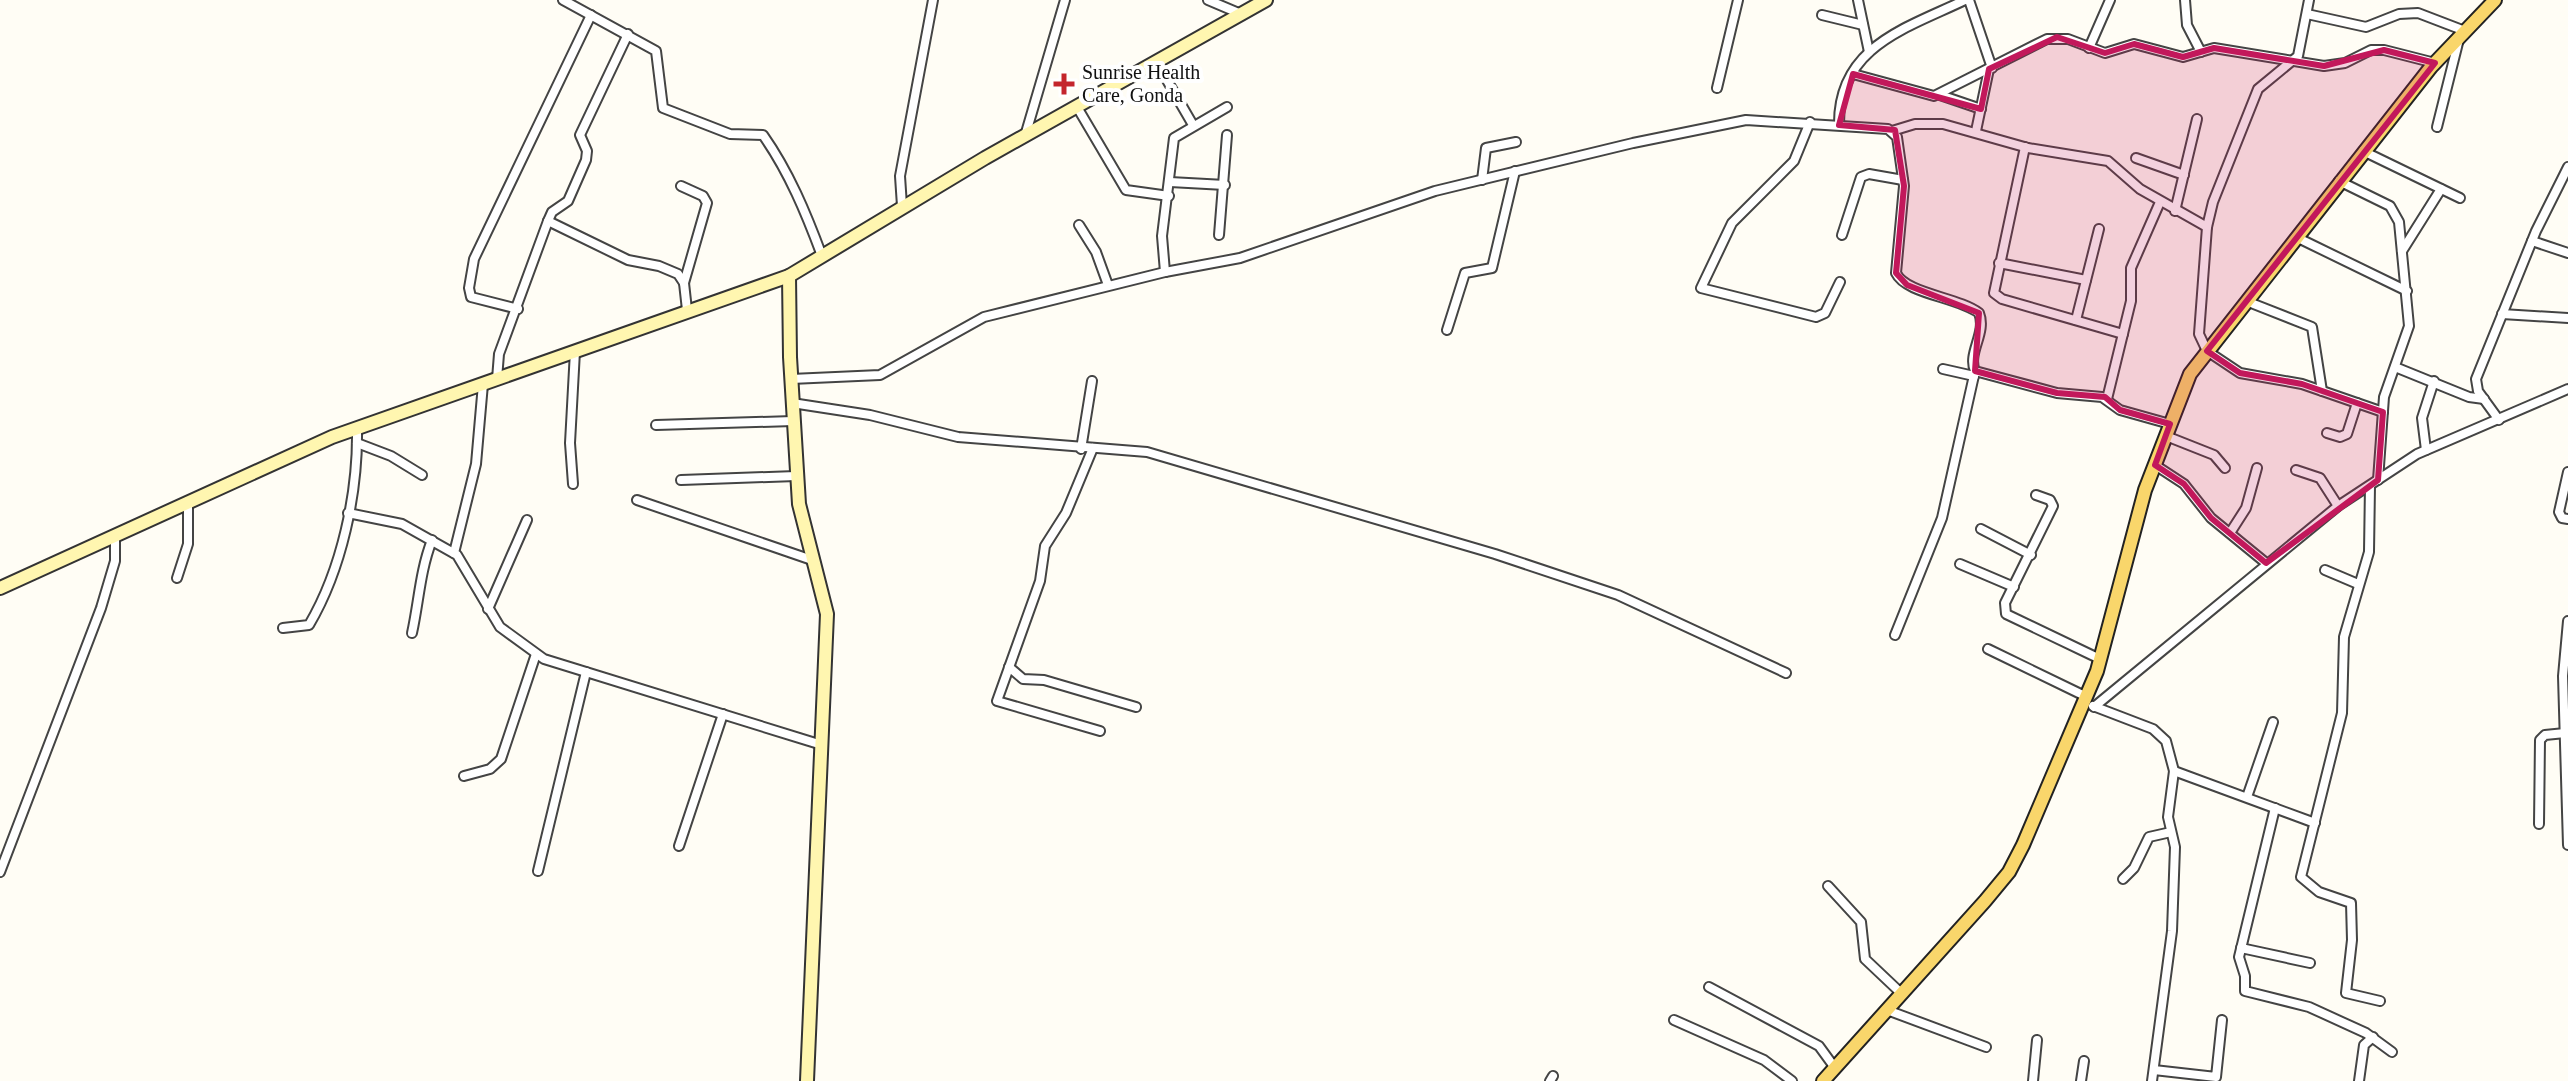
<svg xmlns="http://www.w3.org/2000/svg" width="2568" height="1081" font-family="Georgia,serif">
<rect width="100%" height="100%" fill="#fffdf5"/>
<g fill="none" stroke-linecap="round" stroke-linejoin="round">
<defs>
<g id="minor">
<path d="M563,0L656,51L663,108L730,134L763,135C789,172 806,213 822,256"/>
<path d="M1208,0L1241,14"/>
<path d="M1858,0L1869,52"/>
<path d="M1969,0L1992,68"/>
<path d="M2185,0L2187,25L2201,52"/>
<path d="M2309,0L2298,56L2258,89L2213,202L2207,227L2199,334L2207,351L2240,373L2302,384L2383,412"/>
<path d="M2307,14L2366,27L2399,14L2418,13L2465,31"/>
<path d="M1822,15L1863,25"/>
<path d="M2089,48L2110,0"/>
<path d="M1157,63L1193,125"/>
<path d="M1853,74L1934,96L2047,39H2068L2105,53L2134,44L2183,57L2214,48L2324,66L2345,63L2371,50H2384L2435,63"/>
<path d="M1717,88L1738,0"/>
<path d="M1940,95L1981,109"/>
<path d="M1077,107L1126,190L1169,196"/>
<path d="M1810,122L1794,161L1732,223L1701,288L1816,317L1825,313L1840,282"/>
<path d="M1839,125C1838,46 1907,28 1965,0"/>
<path d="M2437,127L2459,39"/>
<path d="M1892,131L1915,124H1943L2028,148L2108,161L2140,189L2207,227"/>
<path d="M1976,131L1989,69"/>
<path d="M1025,136L1065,0"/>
<path d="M2025,147L1994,293L2002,299L2123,334"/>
<path d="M2363,151L2460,198"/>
<path d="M2136,158L2184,175"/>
<path d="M1482,180L1486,148L1516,142"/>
<path d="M2339,181L2390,206L2399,222L2409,326L2384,397L2378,480"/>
<path d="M1170,182L1225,185"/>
<path d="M681,186L703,196L707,203L684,283"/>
<path d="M902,206L900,176L933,0"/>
<path d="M2175,211L2197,119"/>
<path d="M548,221L628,260L659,266L678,274L684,283L687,310"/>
<path d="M1079,225L1096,252L1108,285"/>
<path d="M1219,235L1227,135"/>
<path d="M1842,235L1861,177L1869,174L1903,180"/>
<path d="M2296,237L2407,291"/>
<path d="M2532,241L2568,253"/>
<path d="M2402,251L2441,189"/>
<path d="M1999,263L2086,280"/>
<path d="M1165,272L1162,236L1174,138L1227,107"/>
<path d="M2246,301L2312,327L2322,391"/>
<path d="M518,309L471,297L469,288L474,259L591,15"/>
<path d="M2502,314L2568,318"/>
<path d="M2076,320L2099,229"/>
<path d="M1447,330L1465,273L1492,268L1515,171"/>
<path d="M2395,367L2469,397L2484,399"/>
<path d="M1943,369L1974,376"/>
<path d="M497,379L499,354L548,221L552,212L568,201L586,160L587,151L580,135L628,34"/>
<path d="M791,379L880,375L984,317L1165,272L1240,258L1435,191L1633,143L1746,120L1888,129L1897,137L1904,186L1896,273C1906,294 1958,297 1979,313C1987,333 1967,353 1975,371L2057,393L2102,397L2120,410L2170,424"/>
<path d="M2107,399L2131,301V268L2160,202"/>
<path d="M792,403L870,415L958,437L1147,452L1495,554L1618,595L1786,673"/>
<path d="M2499,420L2478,391L2476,379L2536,231L2568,167"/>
<path d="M656,425L793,421"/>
<path d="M2327,433L2340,437L2347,434L2357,403"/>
<path d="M2166,436L2214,455L2225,468"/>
<path d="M357,443L391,456L422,475"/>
<path d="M1093,448L1066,513L1045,546L1040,581L997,701L1100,731"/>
<path d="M1081,449L1092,381"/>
<path d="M2426,450L2422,418L2434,381"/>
<path d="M2155,465L2184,484L2211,518L2266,563"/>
<path d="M2296,470L2320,478L2338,506"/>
<path d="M2568,472L2559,512L2562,518L2568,519"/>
<path d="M681,480L796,476"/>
<path d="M573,484L570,443L575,351"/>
<path d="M2370,486L2369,552L2344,637L2342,713L2301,877L2319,892L2351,903L2352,940L2346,993L2380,1001"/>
<path d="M2036,495L2050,500L2053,506L2005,603L2006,614L2100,659"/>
<path d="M637,500L812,560"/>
<path d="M348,513L402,524L457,555L500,627L544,659L822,745"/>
<path d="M1981,529L2031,555"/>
<path d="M2230,533L2246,508L2257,468"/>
<path d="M454,553L476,464L483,384"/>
<path d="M1960,564L2014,587"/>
<path d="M2325,570L2358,584"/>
<path d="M177,578L188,544V501"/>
<path d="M488,609L527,520"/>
<path d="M2568,621L2563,676L2568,845"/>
<path d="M283,628L309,625C342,569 358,493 357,429"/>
<path d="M412,633C419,601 420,571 432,540"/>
<path d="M1895,635L1942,518L1975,371"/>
<path d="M1988,649L2087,697"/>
<path d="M1009,667L1023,679L1044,680L1136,707"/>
<path d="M2093,706L2153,729L2166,741L2174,771L2168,817L2175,847L2172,931L2152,1081"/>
<path d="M2094,707L2338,506L2417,454L2568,389"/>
<path d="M2174,771L2315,823"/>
<path d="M464,776L490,769L501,759L536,654"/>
<path d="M2247,797L2273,722"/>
<path d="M2275,808L2239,957L2245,976V991L2309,1007L2366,1033L2392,1052"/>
<path d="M2539,824L2540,740L2545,735L2565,733"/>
<path d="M679,846L723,714"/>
<path d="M538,871L586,672"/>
<path d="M0,872L101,608L115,561V535"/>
<path d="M2123,879L2134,868L2149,837L2171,832"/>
<path d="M1828,886L1861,922L1865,959L1902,994"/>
<path d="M2241,948L2310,963"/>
<path d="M1709,987L1819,1046L1835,1068"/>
<path d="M1887,1010L1986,1047"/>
<path d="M1674,1020L1764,1060L1792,1081"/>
<path d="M2154,1070L2216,1077L2222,1020"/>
<path d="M1550,1081L1553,1076"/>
<path d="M2033,1081L2037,1040"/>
<path d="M2081,1081L2084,1061"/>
<path d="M2359,1081L2364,1045L2373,1037"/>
</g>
<g id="secondary">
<path d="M789,276L790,357L799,504L827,614L807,1081"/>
<path d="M0,588L332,437L789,276L985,158L1266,0"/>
</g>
<path id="primary" d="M1823,1081L1985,901L2009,872L2023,845L2097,671L2145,490L2190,374L2431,67L2495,0"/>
</defs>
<!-- minor casing -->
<use href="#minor" stroke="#444" stroke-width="12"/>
<!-- secondary casing -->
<use href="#secondary" stroke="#333" stroke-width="16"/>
<!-- primary casing -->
<use href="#primary" stroke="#222" stroke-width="16"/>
<!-- minor -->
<use href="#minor" stroke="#fff" stroke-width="8"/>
<!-- secondary -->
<use href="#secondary" stroke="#fff6b0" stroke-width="12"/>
<!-- primary -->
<use href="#primary" stroke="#f9d66b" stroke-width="12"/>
</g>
<!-- marked area -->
<path fill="#c2185b" fill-opacity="0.2" stroke="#c2185b" stroke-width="6" stroke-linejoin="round" d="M2057,37L2105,53L2134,44L2183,57L2214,48L2324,66L2384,50L2435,63L2207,351L2240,373L2302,384L2383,412L2378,480L2266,563L2211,518L2184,484L2155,465L2170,424L2120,410L2105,397L2057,393L1975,371L1979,313L1907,285L1896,273L1904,186L1895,130L1839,125L1853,74L1981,109L1989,69Z"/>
<!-- markers -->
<path fill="#c4262e" stroke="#fff" stroke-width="3" d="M1060 72h8v8h8v8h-8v8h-8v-8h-8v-8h8z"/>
<g text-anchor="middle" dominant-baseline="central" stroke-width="8" stroke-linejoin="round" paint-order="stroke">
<!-- poi labels -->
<g font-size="20" fill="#111" stroke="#fff" text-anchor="start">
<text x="1082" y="72">Sunrise Health<tspan x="1082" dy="23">Care, Gonda</tspan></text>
</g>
</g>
</svg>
